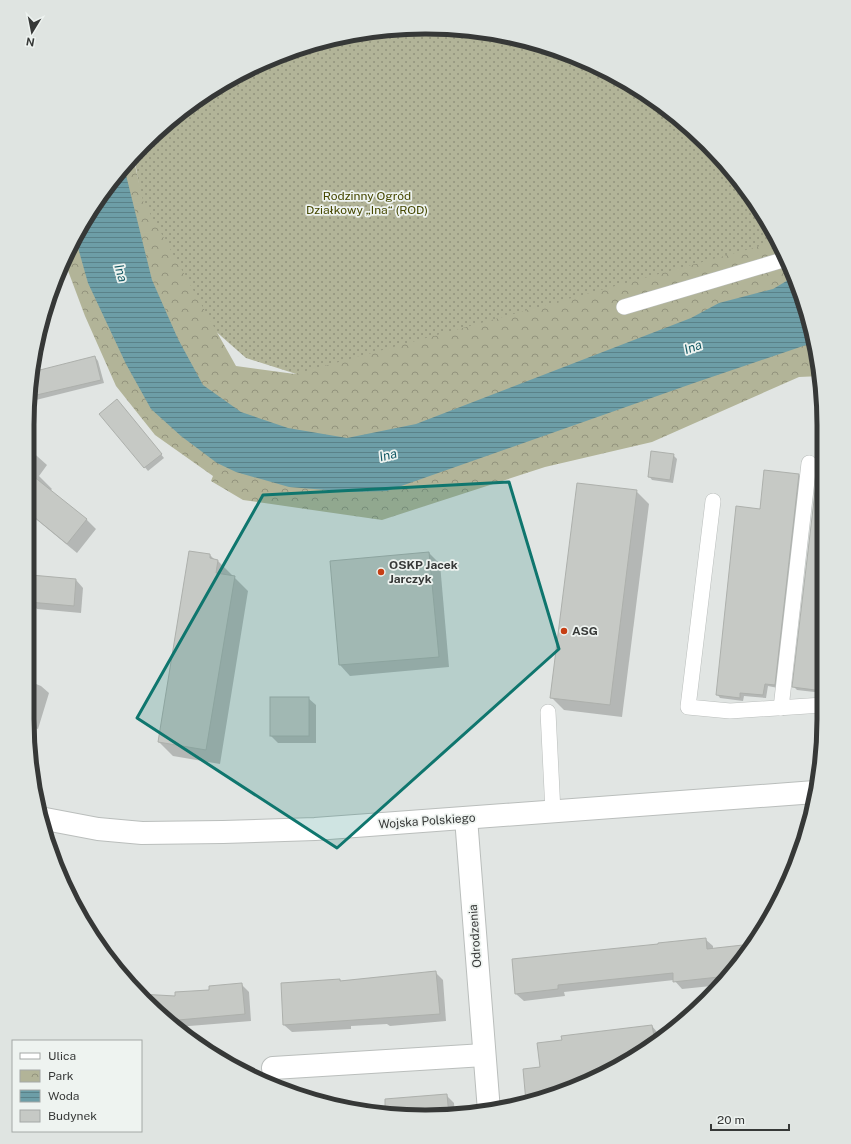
<svg xmlns="http://www.w3.org/2000/svg" width="851" height="1144" font-family="'Public Sans',sans-serif">
<defs>
<pattern id="grass-dots" width="8" height="8" patternUnits="userSpaceOnUse"><rect width="8" height="8" fill="#b2b498"/><path d="M2 2h.1M6 6h.1" fill="none" stroke="#92937d" stroke-width="1.8" stroke-linecap="round"/></pattern>
<pattern id="park-crowns" width="20" height="18" patternUnits="userSpaceOnUse"><rect width="20" height="18" fill="#b2b498"/><path d="M2 6a3 3 0 1 1 6 0M12 15a3 3 0 1 1 6 0" fill="none" stroke="#92937d"/></pattern>
<pattern id="water-rules" width="6" height="5" patternUnits="userSpaceOnUse"><rect width="6" height="5" fill="#6d9ea7"/><path d="M0 2.5h6" fill="none" stroke="#5a8289"/></pattern>
</defs>
<rect width="100%" height="100%" fill="#e1e5e3"/>
<!-- grass -->
<path fill="url(#grass-dots)" d="M400,28L478,30L554,48L625,81L688,126L742,183L780,249L337,387L246,358L196,314L143,211L134,155L144,144L183,109L249,68L323,41Z"/>
<!-- park -->
<path fill="url(#park-crowns)" d="M133,156L143,201L236,366L295,374L775,242L794,273L821,376L799,377L652,442L545,467L382,520L243,500L211,481L213,476L155,435L116,386L85,316L64,260C79,220 107,188 133,156Z"/>
<!-- water -->
<path fill="url(#water-rules)" d="M124,167L152,280L178,339L203,385L241,412L288,428L347,438L416,424L691,318L719,303L773,289L795,276L812,343L694,383L387,491L351,492L289,487L236,472L217,463L181,436L151,409L126,364L88,283L75,237L94,204Z"/>
<!-- shadow -->
<g fill="#0003">
<path d="M95,357L98,361L104,383L28,402L32,373Z"/>
<path d="M120,404L164,458L148,471L101,414Z"/>
<path d="M28,448L47,465L39,476L52,489L50,491L87,520L96,529L77,553L31,515L30,517L28,515Z"/>
<path d="M673,455L677,459L673,483L652,480L649,476Z"/>
<path d="M798,474L802,478L778,688L768,686L766,698L744,696L743,701L720,698L717,694L761,510Z"/>
<path d="M818,476L821,477L823,693L797,690L794,687Z"/>
<path d="M636,491L649,504L622,717L564,710L551,697Z"/>
<path d="M429,553L440,564L449,667L350,676L340,665Z"/>
<path d="M210,555L215,560L218,561L232,575L231,577H234L248,591L220,764L173,756L159,742Z"/>
<path d="M32,577L76,580L83,588L81,613L37,609L30,602Z"/>
<path d="M27,667L31,671L36,684L41,686L49,693L38,729L28,726Z"/>
<path d="M308,698L316,705V743H278L271,736Z"/>
<path d="M705,939L713,946V949L751,945L721,985L682,989L674,980L564,992L565,996L524,1001L516,994Z"/>
<path d="M435,972L443,980L446,1021L390,1026L387,1024L351,1026V1029L292,1032L284,1025L340,980L341,981Z"/>
<path d="M241,984L249,992L251,1021L177,1027L163,1018L141,995L176,997Z"/>
<path d="M652,1026L657,1032L659,1040L578,1087L527,1102L524,1070L541,1068Z"/>
<path d="M447,1096L454,1103L455,1116L390,1112Z"/>
<path d="M349,1102L356,1110L348,1109L330,1103Z"/>
</g>
<!-- building -->
<g fill="#c6c9c5" stroke="#adb0ac">
<path d="M95,356L101,380L28,397L32,372Z"/>
<path d="M117,399L162,454L144,468L99,414Z"/>
<path d="M651,451L674,454L670,480L648,477Z"/>
<path d="M764,470L799,474L775,685L765,684L763,695L740,693V698L716,695L736,506L760,509Z"/>
<path d="M28,472L87,519L67,544L28,512Z"/>
<path d="M817,475L821,476L823,691L792,687Z"/>
<path d="M577,483L637,490L610,705L550,698Z"/>
<path d="M189,551L210,554V558L218,560L216,573L235,576L206,750L158,742Z"/>
<path d="M429,552L439,657L339,665L330,561Z"/>
<path d="M31,575L76,579L74,606L29,602Z"/>
<rect x="270" y="697" width="39" height="39"/>
<path d="M706,938L707,949L752,944L728,976L673,982V973L558,985V989L515,994L512,959L658,944V943Z"/>
<path d="M436,971L440,1014L283,1025L281,983L340,979V981Z"/>
<path d="M242,983L245,1014L167,1021L140,994L175,996V992L209,990V986Z"/>
<path d="M652,1025L655,1042L578,1087L526,1102L523,1069L540,1067L537,1043L562,1040L561,1036Z"/>
<path d="M447,1094L449,1116L385,1112V1099Z"/>
</g>
<g fill="none" stroke-linecap="round" stroke-linejoin="round">
<defs>
<g id="lane">
<path d="M624,307L786,259"/>
<path d="M713,501L688,707L730,711L823,705"/>
<path d="M781,708L809,463"/>
<path d="M548,712L553,812"/>
</g>
<g id="street">
<path d="M466,818L489,1111"/>
<path d="M273,1068L484,1055"/>
</g>
<path id="secondary" d="M40,818L98,829L142,833L223,832L315,829L815,792"/>
</defs>
<!-- lane casing -->
<use href="#lane" stroke="#babebc" stroke-width="16"/>
<!-- street casing -->
<use href="#street" stroke="#babebc" stroke-width="24"/>
<!-- secondary casing -->
<use href="#secondary" stroke="#babebc" stroke-width="24"/>
<!-- lane -->
<use href="#lane" stroke="#fff" stroke-width="15"/>
<!-- street -->
<use href="#street" stroke="#fff" stroke-width="22"/>
<!-- secondary -->
<use href="#secondary" stroke="#fff" stroke-width="22"/>
</g>
<!-- marked area -->
<path fill="#0f766e" fill-opacity="0.2" stroke="#0f766e" stroke-width="3" stroke-linejoin="round" d="M509,482L559,649L337,848L137,718L263,495Z"/>
<!-- markers -->
<g fill="#c63e14" stroke="#eef3f0" stroke-width="1.5">
<circle cx="381" cy="572" r="4"/>
<circle cx="564" cy="631" r="4"/>
</g>
<g text-anchor="middle" dominant-baseline="central" stroke-width="3.5" stroke-linejoin="round" paint-order="stroke">
<!-- park labels -->
<g font-size="12" fill="#454700" stroke="#eef3f0">
<text x="367" y="196">Rodzinny Ogród<tspan x="367" dy="14">Działkowy „Ina“ (ROD)</tspan></text>
</g>
<!-- poi labels -->
<g font-size="12" font-weight="bold" fill="#363837" stroke="#eef3f0" text-anchor="start">
<text x="389" y="565">OSKP Jacek<tspan x="389" dy="14">Jarczyk</tspan></text>
<text x="572" y="631">ASG</text>
</g>
<!-- street labels -->
<g font-size="12" fill="#363837" stroke="#eef3f0">
<text transform="translate(427 821) rotate(-4)">Wojska Polskiego</text>
<text transform="translate(475 936) rotate(-94)">Odrodzenia</text>
</g>
<!-- water labels -->
<g font-size="13" font-style="italic" fill="#165b66" stroke="#eef3f0">
<text transform="translate(121 273) rotate(74)">Ina</text>
<text transform="translate(693 347) rotate(-19)">Ina</text>
<text transform="translate(388 455) rotate(-14)">Ina</text>
</g>
</g>
<!-- crop -->
<path d="M0 0H851V1144H0ZM425 34H426A391 391 0 0 1 817 425V719A391 391 0 0 1 426 1110H425A391 391 0 0 1 34 719V425A391 391 0 0 1 425 34Z" fill="#dfe4e1" fill-rule="evenodd"/>
<path fill="none" stroke="#363837" stroke-width="5" d="M425 34H426A391 391 0 0 1 817 425V719A391 391 0 0 1 426 1110H425A391 391 0 0 1 34 719V425A391 391 0 0 1 425 34Z"/>
<!-- legend -->
<rect x="12" y="1040" width="130" height="92" fill="#eef3f0" stroke="#a4a8a6"/>
<rect x="20" y="1053" width="20" height="6" fill="#ffffff" stroke="#a4a8a6"/>
<text x="48" y="1060" font-size="12" fill="#363837">Ulica</text>
<rect x="20" y="1070" width="20" height="12" fill="url(#park-crowns)" stroke="#a4a8a6"/>
<text x="48" y="1080" font-size="12" fill="#363837">Park</text>
<rect x="20" y="1090" width="20" height="12" fill="url(#water-rules)" stroke="#a4a8a6"/>
<text x="48" y="1100" font-size="12" fill="#363837">Woda</text>
<rect x="20" y="1110" width="20" height="12" fill="#c6c9c5" stroke="#a4a8a6"/>
<text x="48" y="1120" font-size="12" fill="#363837">Budynek</text>
<!-- north arrow -->
<g transform="translate(32 32) rotate(190)" stroke="#eef3f0" stroke-width="3" paint-order="stroke">
<path d="M0-3L7 15L0 10L-7 15Z" fill="#363837"/>
<text y="-6" font-size="11" font-weight="bold" text-anchor="middle" fill="#363837">N</text>
</g>
<!-- scale -->
<path d="M711 1124v6h78v-6" fill="none" stroke="#363837" stroke-width="2"/>
<text x="717" y="1124" font-size="12" fill="#363837" stroke="#eef3f0" stroke-width="3" paint-order="stroke">20 m</text>
</svg>
